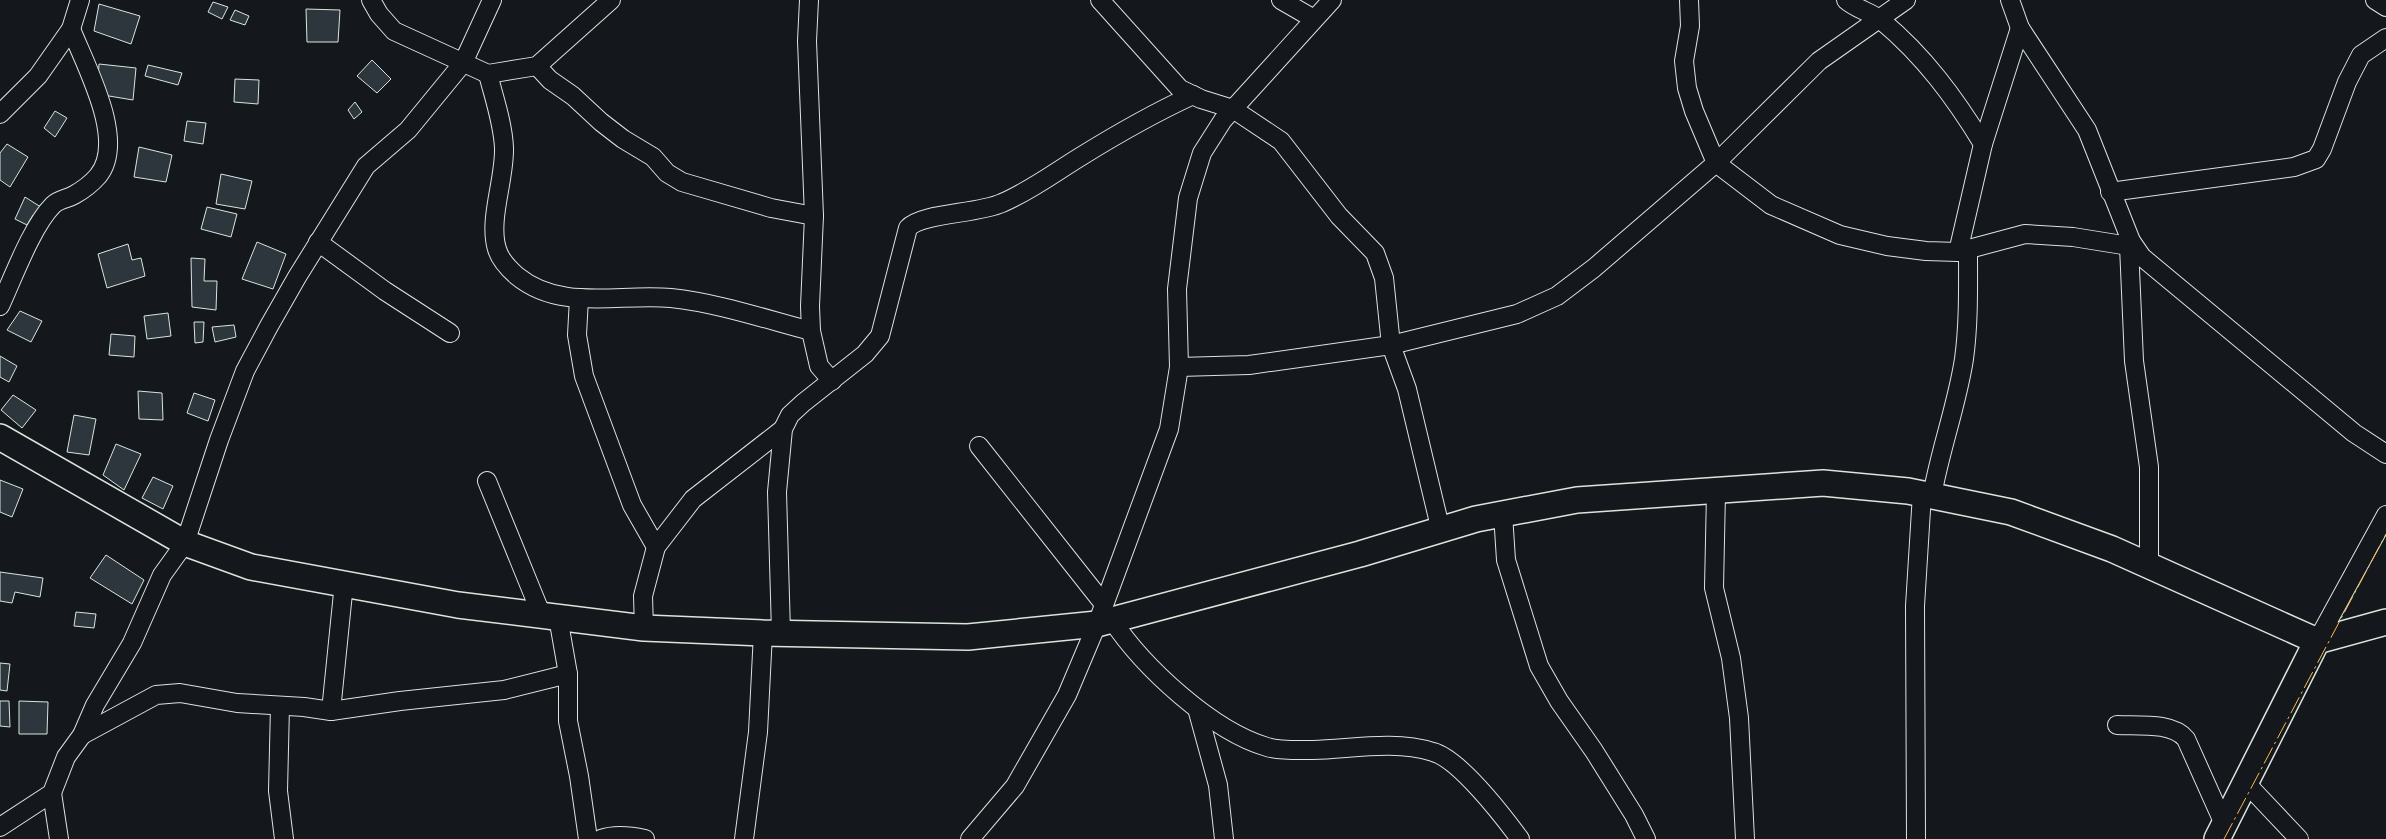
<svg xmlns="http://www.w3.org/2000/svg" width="2386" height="839" font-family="Arial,sans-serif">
<rect width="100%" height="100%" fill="#14181c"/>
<!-- building -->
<g fill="#2c363c" stroke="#d8e6dc">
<path d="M213,2L228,7L222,19L208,12Z"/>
<path d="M99,4L140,16L131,44L94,31Z"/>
<path d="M306,9L340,10L338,42H307Z"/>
<path d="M235,10L249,16L245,25L230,20Z"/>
<path d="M372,60L391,79L377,93L357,76Z"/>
<path d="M99,64L136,68L133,100L97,94Z"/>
<path d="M148,65L182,73L178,85L145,76Z"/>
<path d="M235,79L259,80L258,104L234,102Z"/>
<path d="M355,102L362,112L354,119L348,110Z"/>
<path d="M55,111L67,118L55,137L44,128Z"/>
<path d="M187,121L206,123L203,144L184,141Z"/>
<path d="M7,144L28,157L10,187L0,180V153Z"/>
<path d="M139,147L172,155L166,182L134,177Z"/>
<path d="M221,174L252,181L245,209L216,204Z"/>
<path d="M25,197L44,209L39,219L33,215L27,225L15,219Z"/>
<path d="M207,207L237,214L231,237L201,229Z"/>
<path d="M257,242L286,254L273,289L242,279Z"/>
<path d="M128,244L132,260L141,258L145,276L107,288L98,254Z"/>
<path d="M191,258L205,259L204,281H217L216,310L192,307Z"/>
<path d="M20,311L42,321L31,342L7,330Z"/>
<path d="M168,313L171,336L147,339L144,316Z"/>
<path d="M194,322H204L203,342L195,343Z"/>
<path d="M234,325L236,337L215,342L212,327Z"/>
<path d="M111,334L135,336L134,357L109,355Z"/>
<path d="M0,356L17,366L9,382L0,377Z"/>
<path d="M138,391L162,393L163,420L139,419Z"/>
<path d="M194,393L215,400L208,421L187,413Z"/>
<path d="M13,395L36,410L22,428L1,410Z"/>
<path d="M74,415L96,419L89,455L67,452Z"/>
<path d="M116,444L141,454L124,490L103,475Z"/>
<path d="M153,477L173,486L163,509L142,498Z"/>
<path d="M0,480L23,489L12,517L0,512Z"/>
<path d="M106,555L144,580L132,604L90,578Z"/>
<path d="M0,572L43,578L40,597L15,592L12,603L0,601Z"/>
<path d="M76,612L96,614L94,628L74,626Z"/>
<path d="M0,663L10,664L7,691L0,690Z"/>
<path d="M0,701H9L10,727L0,726Z"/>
<path d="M19,701L48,702L47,734H19Z"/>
</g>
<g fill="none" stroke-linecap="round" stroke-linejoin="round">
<defs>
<g id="street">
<path d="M371,0L379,14L394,31L488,74L537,66L611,0"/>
<path d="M809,0L807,41L814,216L810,306L811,331L819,366L832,381"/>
<path d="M1100,0L1180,89L1201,99L1233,109L1281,141L1339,216L1375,253L1384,278L1391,345L1407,389L1441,531"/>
<path d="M1281,0L1314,19"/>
<path d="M1689,0L1690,26L1684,61L1687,88L1694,111L1716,163L1771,205L1840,235L1887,246L1926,251L1958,252L2025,234L2073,237L2129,246"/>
<path d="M1846,0C1856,9 1871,12 1882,21C1924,56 1955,98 1983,144"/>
<path d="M2010,0L2020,28L2087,130L2131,241L2142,257L2354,433L2386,454"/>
<path d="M2375,0L2386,7"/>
<path d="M537,66L550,80L573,96L601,122L623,139L653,157L667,173L682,182L771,208L814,216"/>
<path d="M488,74C494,98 503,123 504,148C505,179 488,220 497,249C500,260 509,269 517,276C561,312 619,293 671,298C718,303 765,319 811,331"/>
<path d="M0,114L38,76L71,29L80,0"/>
<path d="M2110,192L2294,167L2316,159L2322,149L2347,82L2361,55L2386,38"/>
<path d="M2131,241L2129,246L2134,361L2149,467V565"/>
<path d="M318,242L385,291L450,333"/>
<path d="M1958,252L1983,144L2020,28"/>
<path d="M579,298L577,335L584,376L632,505L656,547"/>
<path d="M0,306C13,278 32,226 53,205C59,199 67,199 74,195C83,190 91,184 98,176C127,141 86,67 71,29"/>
<path d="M1179,367L1249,365L1391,345L1517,314L1557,296L1594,268L1716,163L1819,61L1906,0"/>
<path d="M979,446L1103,603"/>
<path d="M487,481L542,616"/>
<path d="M1716,492L1714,588L1731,658L1739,718L1745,839"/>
<path d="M1932,496C1940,450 1957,405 1964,359C1969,322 1968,285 1968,248"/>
<path d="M1503,514L1506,560L1539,666L1559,701L1594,751L1634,815L1646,839"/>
<path d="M558,617L568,674V721L579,776L588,839"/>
<path d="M1112,620C1143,667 1212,731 1267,747C1280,751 1299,750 1313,750C1352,749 1394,740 1433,752C1459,759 1503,816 1520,839"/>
<path d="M644,628L643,596L656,547L693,499L783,429"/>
<path d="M781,632L777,492L783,429L790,415L803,403L865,354L880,336L908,228C921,213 978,214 1002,203C1030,191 1054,173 1080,157C1117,134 1154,113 1193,95"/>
<path d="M2317,641L2386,515"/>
<path d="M280,706L278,791L284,839"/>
<path d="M331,711L344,583"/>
<path d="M1198,712L1218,785L1224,839"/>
<path d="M2117,725C2139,726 2172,722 2186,739L2224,824"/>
<path d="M82,735L156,695L180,693L237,703L304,707L331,711L400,701L504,690L568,674"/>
<path d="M2246,783L2299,839"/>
<path d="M52,793L59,839"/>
<path d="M0,827L52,793L66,757L82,735L95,705L132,643L162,575L185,543L219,440L245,371L269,326L297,277L366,166L408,130L463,63L492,0"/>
<path d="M601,839C615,834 631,836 645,839"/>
<path d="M744,839L758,732L763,633"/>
<path d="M970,839L1015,786L1067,695L1097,624L1169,429L1179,367L1177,289L1188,198L1202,153L1223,120L1332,0"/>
<path d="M1916,839L1915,606L1922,494"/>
</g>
<g id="secondary">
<path d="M0,437L185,543L251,567L458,605L644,628L763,633L968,637L1097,624L1360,554L1476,519L1577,500L1823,483L1908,491L2011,512L2112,549L2317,641L2386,622"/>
<path d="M2217,839L2317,641"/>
</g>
</defs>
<!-- street casing -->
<use href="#street" stroke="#d8e6dc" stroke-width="20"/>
<!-- secondary casing -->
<use href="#secondary" stroke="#d8e6dc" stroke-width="28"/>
<!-- street -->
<use href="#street" stroke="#14181c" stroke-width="18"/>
<!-- secondary -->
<use href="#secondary" stroke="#14181c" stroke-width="25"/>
<!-- power -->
<path stroke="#ffb74d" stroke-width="1" stroke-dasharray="18 4 2.5 4" stroke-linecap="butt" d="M2224,839L2386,534"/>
</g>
</svg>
